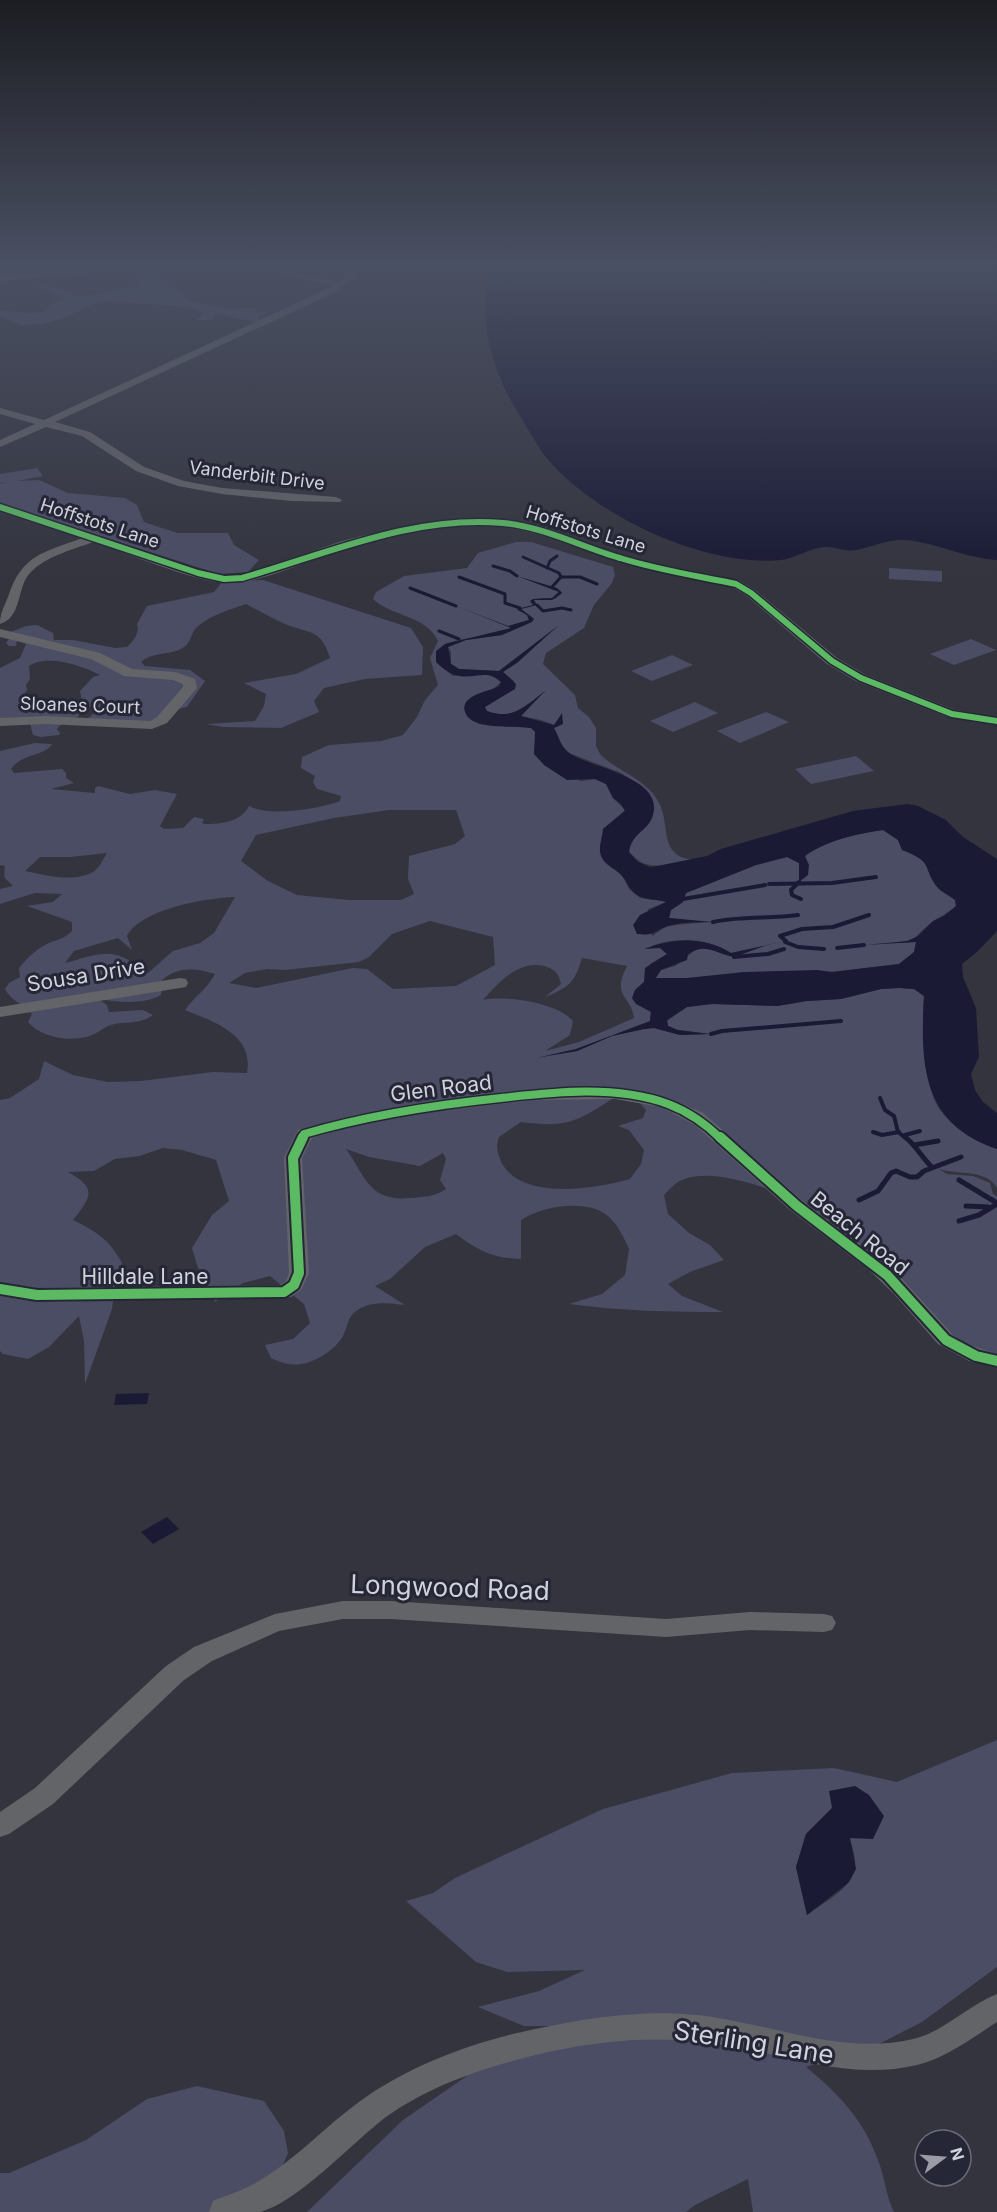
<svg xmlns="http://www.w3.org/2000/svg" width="997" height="2212" font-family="Inter,sans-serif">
<rect width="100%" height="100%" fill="#33343e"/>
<!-- green -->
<g fill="#4b4d65" fill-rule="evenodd">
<path d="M130,269C154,275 173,282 189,301L227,309L254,308L258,312L271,311L259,316L261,323L221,315L214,314L213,320H196L202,316V312L187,307L109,301H100L61,319L42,324L20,325L0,316V310L27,313L44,312L52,303L66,299L28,282L71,292L80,297L141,285L140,281L130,272Z"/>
<path d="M37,468L43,476L17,481L39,480L68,493L125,498L137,505L144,522L177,533H228L234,545L259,560L248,572L219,574L0,504V484L6,482L0,483V474Z"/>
<path d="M516,542H531L613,567L615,575L612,583L594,605L584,628L546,653L543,664L575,695L578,708L589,717L596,728V746L600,754C618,772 645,778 658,801C672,825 657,854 692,860C665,862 650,875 629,852L630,841L651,818L649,793L621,773L569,753L559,743L553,728L559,726L562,714L554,725L541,720L521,716L541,694C523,708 511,720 487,711L484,707L509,692L514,681L503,672L518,662L540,641L499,671L459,669L451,664V652L448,647L466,640L502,635L533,618L521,609L536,605L533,601L535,600L555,599L562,593L560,590L537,583L559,591L552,599L542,598L530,601L534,605L517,610L527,615L529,620L509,626L511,628C490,637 466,636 445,644L436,662L453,676L489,674L501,682L492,690L470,698L478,724L531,728L536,732L534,754L581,781L595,779L606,784L613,798L625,810L603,829L606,863L623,876L629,889L640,898L667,902L648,909L652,936L667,926L705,922L669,918L671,910L683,902L686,893L756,865L787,857L799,863V881L805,856C827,840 857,834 883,830L898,840L902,850C936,863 921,867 938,888C942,892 950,896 955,900L956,906C948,913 939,917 931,923C913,937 919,940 893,943L916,942L914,952L899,964L832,972L797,971L687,978H655L661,970L675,966L698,948L714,950L734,957L765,946L731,953C707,937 672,936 647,948H660L667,954L650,964L644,982L635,990L651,1012L650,1022L576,1049L552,1055L577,1051L612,1036L644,1029L654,1028L680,1035L706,1034L677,1030L668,1026L667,1021L687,1007L712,1004L777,1006L807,1001L841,999L881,989L899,988L914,989L924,996C922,1026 922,1084 940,1110C953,1128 977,1142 997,1149V1188C987,1169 957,1175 939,1169L947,1174L973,1176L990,1183L993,1194L997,1196V1361L978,1358L785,1195C757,1185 711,1168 682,1180C676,1182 669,1190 664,1195L668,1214L689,1233L710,1245L724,1260L690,1272L668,1284L682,1296L723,1312C671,1312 620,1311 569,1304L602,1294L625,1275L629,1249C624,1238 618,1225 609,1217C589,1198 542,1206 521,1220V1259C492,1258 479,1251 456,1234L425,1247L390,1279L375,1286L405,1305C389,1303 373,1301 359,1309C346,1317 349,1325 343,1336C334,1352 308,1368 288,1364C282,1363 276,1360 271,1358L265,1345L293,1339L310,1323L304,1304L270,1276L243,1283L215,1302L197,1265L192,1248L212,1215L229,1201L216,1160L182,1150L163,1148L139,1156L115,1159L94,1171L68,1172C97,1188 92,1196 73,1220C97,1232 109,1239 122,1263L115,1287L112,1309L85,1384L84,1341L79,1316L49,1347L28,1359L3,1354L0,1351V1100L10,1098L39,1079L44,1061L73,1075L108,1082L141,1081L213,1072L247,1073C254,1035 215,1022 185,1010C194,997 208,988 215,974C196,968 178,966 162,980L161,995C142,1005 119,1002 98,999L107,1005L109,1012L143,1010L153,1015C137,1026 124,1020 108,1026C103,1028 98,1033 92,1035C73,1043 41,1038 28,1022L32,1014C23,1004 11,1001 5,989L9,983L20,977L19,968C28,957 37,948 51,942C60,939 65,938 72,931V922L27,906L53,902L62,894L35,893L0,904V889L13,886L4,877L5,866L0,865V751L35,743L52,744C46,756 22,753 11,769L14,773L62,769L66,773V778L74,783L51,789L95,793V788L98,786L130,794L155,790L177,794L160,826L164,829L183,828L194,817L204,819L202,823L205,824C222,824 241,822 249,806C269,817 319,809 340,801L341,796L317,789L313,782L315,776L301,768L302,757L329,745L381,741L403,735L417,717L425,700L438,685L430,658L438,641C426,615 392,617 373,599L376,592L404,576L467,568L478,553ZM389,810H456L465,836L455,844L409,856L408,879L414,894L401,900H349L297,895L268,881L241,861L256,835L334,818ZM107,853C103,859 99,869 93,872C73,883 45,875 25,871L40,857H71ZM235,897L214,933L200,943L173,951L148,973C112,946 105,952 65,963L74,951L118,938L132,950L127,936C141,909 206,898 235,897ZM430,921L493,937L495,965L456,986L393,989L367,969L353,968L256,988L229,983L245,973L267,969L285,970L359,962L369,957L392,934ZM582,958L627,966C611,997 631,995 634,1018L579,1042L545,1051L570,1035L573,1021C558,1003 505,995 483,1000C499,982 520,958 547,967C556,970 559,975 561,984L544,998C569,986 574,985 582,958ZM615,1097H634L646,1110L643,1118L618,1126L629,1130L644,1150L641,1164L630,1179C595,1189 517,1202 500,1159C497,1150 496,1146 499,1137L521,1122C567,1128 577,1122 615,1097ZM346,1149L369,1157L420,1166L443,1153L446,1159L440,1180L446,1189C434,1197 423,1197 410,1198C369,1202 366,1177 346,1149Z"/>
<path d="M889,568L942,571V582L889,579Z"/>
<path d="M263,580L411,628L423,647L422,675L365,679L324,688L314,701L319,712L281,728L223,727L206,724L255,721L264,706L266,694L244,683L296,674L330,658C321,628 309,634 285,624C271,618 259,611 246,604C229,610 210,615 196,628C191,633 191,643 184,647C171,656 154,651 141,662L145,666L190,670L205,681L187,707L165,712L155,720L147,723L91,720L88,718L97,711L82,701L80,691L93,677L100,675C81,665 47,654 29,666L30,679L26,685L27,690L21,700L36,710L54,706L79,713V716L59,726L57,729L60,733L59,735L41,737L33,735L30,723L0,720V668L20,658L26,644L17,640L16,646H9L6,643L9,639L0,636L26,626L37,625L53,633L54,640H73L115,648L127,647C133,641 140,634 137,624L147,606L214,592L222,582Z"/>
<path d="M971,639L996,650L954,665L930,654Z"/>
<path d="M672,655L693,665L652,681L631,671Z"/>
<path d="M695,702L718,713L673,732L650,721Z"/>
<path d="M766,712L789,722L740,743L717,731Z"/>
<path d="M856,756L874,771L811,784L795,769Z"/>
<path d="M997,1740V1967L922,2022L879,2044L806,2067C839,2094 865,2121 879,2163C885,2179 886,2196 894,2212H753L748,2179L695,2205L686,2212H307L403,2120L477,2069L580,2026H524L478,2007L539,1991L585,1970L507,1972L476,1962L406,1901L433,1893L455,1878L603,1809L732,1773L834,1768L897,1782ZM832,1808C844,1828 866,1860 849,1882C839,1895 820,1905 807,1915L796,1867L806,1834Z"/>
<path d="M197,2086L264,2101L284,2131L288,2153L262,2212H0V2173H9L86,2140L147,2099Z"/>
</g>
<!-- water -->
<g fill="#1a1a35">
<path d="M492,265H997V560C964,558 935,542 904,540C887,539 872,547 856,550C844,552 834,546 824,547C810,548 796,558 781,560C705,567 600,518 550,462C538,448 530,432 520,416C492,372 475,317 492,265Z"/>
<path d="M517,576L557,588L562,593L552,600H534L537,605L521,609L534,619L532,622L502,635L466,640L448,647L451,664L459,669L499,671L559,625L518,662L503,672L516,684L515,689L485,707L487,711C513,721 527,705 546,690L521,716L554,725L562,713L563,724L554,728C559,736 560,745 568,752C587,768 668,776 652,818C646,832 632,833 629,852L638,862L650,867L658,866L707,856L721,849L853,811L907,804L918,806L946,820L963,837L997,859V931L978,951L962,964L963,977L976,1008L979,1057L971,1074L975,1090L983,1102L997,1113V1149C922,1124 920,1064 924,996L914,989L899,988L881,989L841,999L807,1001L777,1006L712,1004L687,1007L667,1020L668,1026L678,1030L711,1034L680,1035L654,1028L644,1029L612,1036L577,1051L536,1058L576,1049L650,1021L651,1012L636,1004L632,998L635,990L644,982L645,968L667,954L660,948L644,949C673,938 704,936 731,953L786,941L767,945L734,957C715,954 707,942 688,954L687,960L661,970L656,978H687L744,972L817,970L832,972L899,964L914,952L916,942L864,945L908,941L918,936L933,921L944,916L956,906L955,900C950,896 942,892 938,888C921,867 936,863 902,850L898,840L883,830C857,834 827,840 805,856L809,865L808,875L799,882V863L787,857L756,865L686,893L683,902L671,910L669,918L713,922C699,923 683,921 669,926C652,931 657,936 637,934L633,925L640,915L666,902C658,899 646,900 639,896C629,891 628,882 621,875C617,870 611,868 606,863C595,853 602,841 603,829L625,811L621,804L613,798L606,784L595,779L567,780L544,765L534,754L535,732L531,728C514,725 471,731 465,712C463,707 465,702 469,699C477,692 490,691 499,686L501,682C482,663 465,692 436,662V651L445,644L511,628L456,606L508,626L529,620L527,615L517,609L533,605L530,601L533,599L552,598L559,592Z"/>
<path d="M149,1393L147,1404L114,1405L116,1394Z"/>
<path d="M167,1517L179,1529L153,1544L141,1532Z"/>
<path d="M855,1786L869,1795L884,1816L873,1839L850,1838L856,1869L848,1883L807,1915L796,1867L806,1834L832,1808L829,1791Z"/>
</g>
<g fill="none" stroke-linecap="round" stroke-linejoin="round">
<!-- stream-far2 -->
<g stroke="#1a1a35" stroke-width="3">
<path d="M523,557L559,573L561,577L552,587"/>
<path d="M493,566L510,571L517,576"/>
<path d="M547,568L550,561L557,556"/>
<path d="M459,577L505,594V603L520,608"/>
<path d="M561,577H580L597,584"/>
<path d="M410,588L456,606"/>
<path d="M537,605L543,611L562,608L571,610"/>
<path d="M439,631L459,639"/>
</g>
<!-- stream-far1 -->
<g stroke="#1a1a35" stroke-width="4">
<path d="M799,882L791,890L792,895L801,899"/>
<path d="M769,884L832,883L876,877"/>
<path d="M683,899L765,885"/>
<path d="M713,922C741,916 770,919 798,915"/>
<path d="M786,941L780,936L802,929L833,927L869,915"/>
<path d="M785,942L798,947L824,949"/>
<path d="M837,948L864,945"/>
<path d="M734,957L768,954L784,949"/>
<path d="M711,1034L722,1031L841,1021"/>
<path d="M880,1098L885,1110L894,1116L898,1132L907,1139"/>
<path d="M873,1132L882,1135L899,1132"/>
<path d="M905,1135L920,1131"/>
</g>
<!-- stream -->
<g stroke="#1a1a35" stroke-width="5">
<path d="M905,1137C916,1145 922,1158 932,1167"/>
<path d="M914,1145L938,1141"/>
<path d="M959,1180L997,1203"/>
<path d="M859,1200L878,1191L891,1173L896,1171L910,1177H917L924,1171L961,1157"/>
<path d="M966,1206L988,1207"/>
<path d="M959,1221L979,1215L997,1204"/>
</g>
<!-- minor -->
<g fill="#636468" fill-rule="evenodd">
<path d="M126,265H168L0,281V275Z"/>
<path d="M243,265H261L339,282L346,276L344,272L332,265L351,268L355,277L336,292L55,422L90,432L144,467L184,481L222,488L336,497L342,500L340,502L292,501L222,494L178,486L136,471L82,436L46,427L0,447V440L35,424L0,414V408L44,420L333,286Z"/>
<path d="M0,504L201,570C209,572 216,575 224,575C256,578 316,547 350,539C391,528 433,522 476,519C528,515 576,542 625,556C663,567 702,572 740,581L755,590L837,658L866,675L955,710L997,717V725L947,717L856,681L827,664L747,596L732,587C694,578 654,573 616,561C571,547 528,525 480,526C439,526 394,534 354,545C319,555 259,586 223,583C185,578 130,554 93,542C72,550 46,556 30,573C17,586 22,618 0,624C0,613 4,607 8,597C22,554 43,553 82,538L0,511Z"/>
<path d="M0,629L100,653L132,669L175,672L195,679L197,688L167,723L152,729L46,724L0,726V718L46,716L150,721L157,717L183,687V684L173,680L124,676L91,659L0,637Z"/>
<path d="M180,978L186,979L188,983L186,987L0,1017V1007Z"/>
<path d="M561,1087L615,1088L642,1092L673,1100L703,1113L804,1202L894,1270L953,1335L967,1344L997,1354V1368L969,1361L938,1344L894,1294L869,1270L790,1210L695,1125L661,1107L615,1099L534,1100L414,1114L349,1127L312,1138L302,1158L309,1273L301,1290L291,1297L37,1302L0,1296V1282L37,1288L280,1285L286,1281L289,1273L284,1158L298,1130C383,1105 472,1094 561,1087Z"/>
<path d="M343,1601H391L666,1619L750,1612L824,1614L832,1616L836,1623L832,1630L824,1632L750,1630L666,1637L391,1619H343L279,1631L212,1661L184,1680L53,1804L9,1834L0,1837V1812L35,1788L166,1666L194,1647L275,1614Z"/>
<path d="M997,1994V2022C974,2037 944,2059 917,2065C847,2082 780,2052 711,2043C659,2036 605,2040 553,2051C495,2064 435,2082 386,2117C354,2141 295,2205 259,2212C244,2212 224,2212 209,2212L213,2201C228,2195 245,2190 259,2181C298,2158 328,2123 366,2097C421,2059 489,2037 555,2025C607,2015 660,2009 712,2017C779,2027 846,2055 913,2039C944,2032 968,2005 997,1994Z"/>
</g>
<defs>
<path id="cycleway-far2" d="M0,507L198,573L224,579L242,578C327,554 412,515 503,523C544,527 582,547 620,558C658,570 698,576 736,584L751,593L832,661L861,678L952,714L997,721"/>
<path id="cycleway-far1" d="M302,1139L304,1134C369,1115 434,1105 501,1098C555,1092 616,1085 668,1104C689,1112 705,1123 721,1139"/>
<g id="cycleway">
<path d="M720,1137L797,1206L887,1275L946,1340L976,1356L997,1361"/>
<path d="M0,1289L37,1295L284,1292L294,1285L299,1273L293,1158L303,1137"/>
</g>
</defs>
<!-- cycleway-far2 casing -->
<use href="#cycleway-far2" stroke="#252737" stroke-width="9"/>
<!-- cycleway-far1 casing -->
<use href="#cycleway-far1" stroke="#252737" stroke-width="11"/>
<!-- cycleway casing -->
<use href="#cycleway" stroke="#252737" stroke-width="14"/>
<!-- cycleway-far2 -->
<use href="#cycleway-far2" stroke="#5cba63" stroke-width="6"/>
<!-- cycleway-far1 -->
<use href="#cycleway-far1" stroke="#5cba63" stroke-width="8"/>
<!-- cycleway -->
<use href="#cycleway" stroke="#5cba63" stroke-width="10"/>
</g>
<!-- sky -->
<linearGradient id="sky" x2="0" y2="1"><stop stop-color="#1c1d22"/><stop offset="0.46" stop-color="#4a5063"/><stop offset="1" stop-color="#4a5063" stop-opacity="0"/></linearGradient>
<rect width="997" height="575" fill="url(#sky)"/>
<g text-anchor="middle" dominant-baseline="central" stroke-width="6" stroke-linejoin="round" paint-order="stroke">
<!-- far-street labels -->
<g font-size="18" fill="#d1d2dd" stroke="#252737">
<text transform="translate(257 475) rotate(7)">Vanderbilt Drive</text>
<text transform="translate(100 523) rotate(18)">Hoffstots Lane</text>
<text transform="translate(586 529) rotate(17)">Hoffstots Lane</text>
<text transform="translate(80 705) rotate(2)">Sloanes Court</text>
</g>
<!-- street labels -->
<g font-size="21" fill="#d1d2dd" stroke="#252737">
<text transform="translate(86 975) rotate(-9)">Sousa Drive</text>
<text transform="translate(441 1088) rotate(-7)">Glen Road</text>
<text transform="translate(860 1233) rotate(39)">Beach Road</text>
<text x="145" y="1276">Hilldale Lane</text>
</g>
<!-- near-street labels -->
<g font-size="26" fill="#d1d2dd" stroke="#252737">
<text transform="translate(450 1587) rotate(2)">Longwood Road</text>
<text transform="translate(754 2042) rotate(9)">Sterling Lane</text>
</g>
</g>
<!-- north arrow -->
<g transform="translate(943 2158) rotate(74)"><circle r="28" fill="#252737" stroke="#6a6b79" stroke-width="1.5"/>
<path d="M0-4.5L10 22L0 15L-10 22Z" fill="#9a9ba5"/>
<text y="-9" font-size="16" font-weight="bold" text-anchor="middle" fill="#d1d2dd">N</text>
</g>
</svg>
